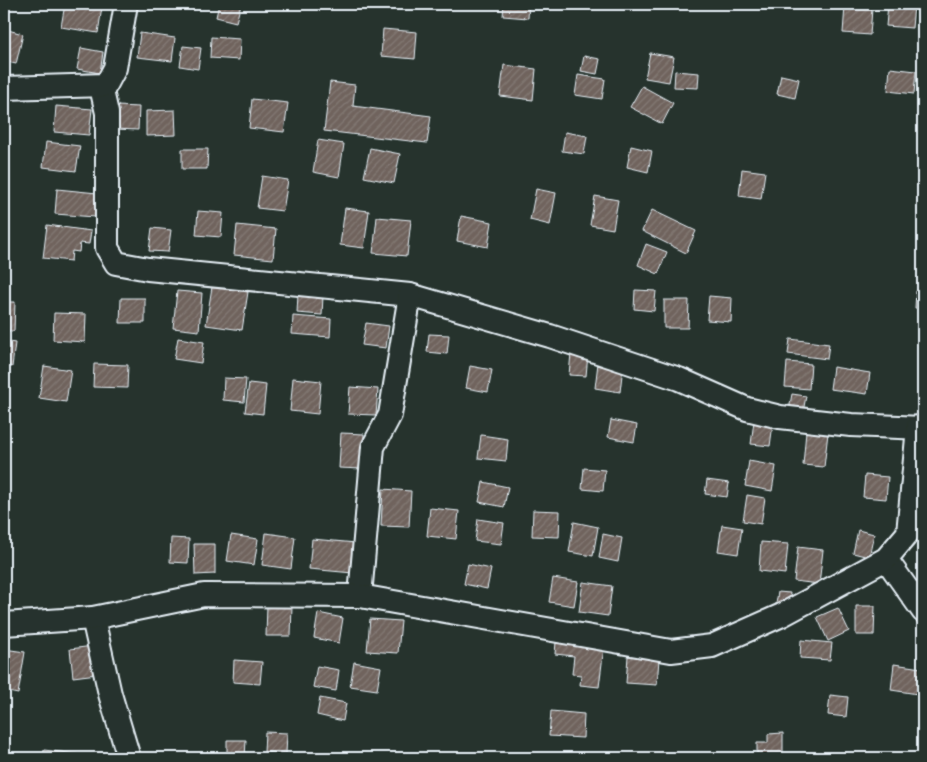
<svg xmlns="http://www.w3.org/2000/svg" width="927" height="762" font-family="'Playpen Sans',sans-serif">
<defs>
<pattern id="building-hatch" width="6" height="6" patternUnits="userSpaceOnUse" patternTransform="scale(1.25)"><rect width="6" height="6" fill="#6f635d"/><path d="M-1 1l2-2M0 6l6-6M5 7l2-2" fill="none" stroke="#847a75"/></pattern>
</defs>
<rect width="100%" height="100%" fill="#26332d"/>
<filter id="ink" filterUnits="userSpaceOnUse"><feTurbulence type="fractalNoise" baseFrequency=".02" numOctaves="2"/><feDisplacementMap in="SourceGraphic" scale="10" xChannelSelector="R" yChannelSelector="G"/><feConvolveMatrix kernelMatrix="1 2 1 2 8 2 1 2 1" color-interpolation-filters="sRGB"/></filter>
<g filter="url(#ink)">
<!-- building -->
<g fill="url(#building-hatch)" stroke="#e8f1f8">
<path d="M4,4H14V7L4,6Z"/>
<path d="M65,4L102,7L98,33L61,27Z"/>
<path d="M165,4H183L182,7Z"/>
<path d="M219,4H241L236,22L216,17Z"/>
<path d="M504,4H529L528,18L503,16Z"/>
<path d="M624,4H638L637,8L624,6Z"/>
<path d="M888,4H914L912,28L886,26Z"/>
<path d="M845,6L872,9L870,35L843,33Z"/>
<path d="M4,29L23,34L16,64L4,61Z"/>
<path d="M383,29L417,32L415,59L381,56Z"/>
<path d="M140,33L175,38L172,61L137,57Z"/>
<path d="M211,37L240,39L239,60L210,58Z"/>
<path d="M183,46L201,48L198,69L180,66Z"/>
<path d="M81,48L103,52L100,73L77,69Z"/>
<path d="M650,53L674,57L669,82L645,78Z"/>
<path d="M584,56L600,59L597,74L581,71Z"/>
<path d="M504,65L536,69L533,100L500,96Z"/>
<path d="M890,68L916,71L914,94L888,91Z"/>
<path d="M675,71L699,73L698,88L674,87Z"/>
<path d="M578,75L605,79L602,99L575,95Z"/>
<path d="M781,75L799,79L795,98L777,94Z"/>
<path d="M330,82L355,85L353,106L431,116L427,143L324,131Z"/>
<path d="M642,86L673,103L662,124L630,107Z"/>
<path d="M252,99L288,103L284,132L249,128Z"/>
<path d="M56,106L92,109L89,135L54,132Z"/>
<path d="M117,106L139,107L138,130L116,129Z"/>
<path d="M175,110L176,135L146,136V111Z"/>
<path d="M565,132L587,136L584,154L562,151Z"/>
<path d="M318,140L344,144L339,177L313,172Z"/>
<path d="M46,142L80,146L76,171L43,167Z"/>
<path d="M631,146L652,151L648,172L627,167Z"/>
<path d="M370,148L400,154L394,183L364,177Z"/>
<path d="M182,149H208L207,169H182Z"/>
<path d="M742,169L765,172L761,199L739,196Z"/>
<path d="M262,176L288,180L283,211L257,208Z"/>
<path d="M57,189L97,193L95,217L55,214Z"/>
<path d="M536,189L556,193L550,225L530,220Z"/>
<path d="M595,196L618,200L613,229L590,225Z"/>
<path d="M345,208L369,211L364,248L340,245Z"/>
<path d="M652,210L696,231L686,253L642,231Z"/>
<path d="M198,211L223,213L221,237L196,235Z"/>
<path d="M461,216L492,222L488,247L457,241Z"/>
<path d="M377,217L411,220L407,256L373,253Z"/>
<path d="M47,225L91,231L89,244L80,243L79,252L72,251L71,261L43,258Z"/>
<path d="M237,225L276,229L273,259L234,255Z"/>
<path d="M152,228L171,230L168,252L149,251Z"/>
<path d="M646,244L667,252L658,274L638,265Z"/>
<path d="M212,287L248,292L242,330L206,325Z"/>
<path d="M635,290L656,291L654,311L634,309Z"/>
<path d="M177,291L202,293L199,331L173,328Z"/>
<path d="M916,291L923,292V308H915Z"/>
<path d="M298,294L323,296L322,315L297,313Z"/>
<path d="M709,296L732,298L731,322L707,320Z"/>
<path d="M121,298H145V323H120Z"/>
<path d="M664,300H689L688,328H664Z"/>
<path d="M4,302H15L14,331H4Z"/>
<path d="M54,313L86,314L85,342L53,340Z"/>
<path d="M293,316L331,319L330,337L292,334Z"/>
<path d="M366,323L389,326L386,348L362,345Z"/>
<path d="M429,334L449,335L447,354L427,352Z"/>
<path d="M178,338L204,342L201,363L174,359Z"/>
<path d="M790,339L829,344L827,359L788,354Z"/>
<path d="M4,341L15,343L12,367L4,366Z"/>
<path d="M571,353L588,354L586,376L569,375Z"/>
<path d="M787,362L811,364L809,389L785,387Z"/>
<path d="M598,363L623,366L620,392L595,388Z"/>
<path d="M94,364L128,365L127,388L93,387Z"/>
<path d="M44,366L71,370L66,402L39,398Z"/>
<path d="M470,366L492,370L488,392L466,388Z"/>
<path d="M833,367L870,373L867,394L830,389Z"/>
<path d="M224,378L246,379L244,402L223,400Z"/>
<path d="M293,378L321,381L318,414L290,411Z"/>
<path d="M249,383L266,385L263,414L245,412Z"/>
<path d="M350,387L378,389L376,415L348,414Z"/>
<path d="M792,394L806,396L803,412L789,410Z"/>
<path d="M611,420L637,425L634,442L608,437Z"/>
<path d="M754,421L773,424L770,446L751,444Z"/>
<path d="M806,431L828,433L824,467L803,465Z"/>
<path d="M341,433L364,434L362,469L339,468Z"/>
<path d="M481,435L508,439L506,461L478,458Z"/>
<path d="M749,461L776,466L772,491L745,486Z"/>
<path d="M584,468L605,470L603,491L582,489Z"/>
<path d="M865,475L888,477L886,499L863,497Z"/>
<path d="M707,480L729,483L727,497L705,494Z"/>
<path d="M483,482L508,487L504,507L479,502Z"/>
<path d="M383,489L411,491L409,527L381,526Z"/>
<path d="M747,495L765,498L761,524L743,521Z"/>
<path d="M430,508L459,511L456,539L427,536Z"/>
<path d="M533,510L560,511L559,537L532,536Z"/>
<path d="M478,519L504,523L501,544L475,541Z"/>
<path d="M574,522L598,527L593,556L569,552Z"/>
<path d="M722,525L742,528L738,554L718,551Z"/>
<path d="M858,530L874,534L869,557L853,553Z"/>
<path d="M266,533L295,537L291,569L262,565Z"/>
<path d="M603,534L622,538L618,562L599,558Z"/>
<path d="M231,535L258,539L254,565L227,561Z"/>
<path d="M171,538L189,539L188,563L170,562Z"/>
<path d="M312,539L356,543L353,573L309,569Z"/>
<path d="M761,542L788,544L785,574L759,571Z"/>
<path d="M194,544H215V574L195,575Z"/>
<path d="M798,547L823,550L819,584L794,581Z"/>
<path d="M468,564L491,569L487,589L464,584Z"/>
<path d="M553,578L578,582L574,606L549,602Z"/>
<path d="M583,582L612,586L608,616L579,612Z"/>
<path d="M778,592L790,593L788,606L776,604Z"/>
<path d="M267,605L292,606L291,636H266Z"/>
<path d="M856,606H875L874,635H856Z"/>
<path d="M838,608L849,631L828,641L817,617Z"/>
<path d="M318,613L343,618L339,643L314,638Z"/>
<path d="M370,619L401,621L398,653L367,651Z"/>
<path d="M801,640L832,643L830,660L800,658Z"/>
<path d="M556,642L604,647L599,687L580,685L581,675L572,674L574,656L555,654Z"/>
<path d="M93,646L97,674L73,677L70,649Z"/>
<path d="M4,649L25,652L18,694L4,691Z"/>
<path d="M628,656L659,659L657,685L626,683Z"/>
<path d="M234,660L262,662L260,684L233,682Z"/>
<path d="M354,662L381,667L377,690L350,686Z"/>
<path d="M894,664L921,668L918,694L891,690Z"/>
<path d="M317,666L339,670L336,691L313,687Z"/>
<path d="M830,695L848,697L846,717L828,715Z"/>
<path d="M320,698L346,703L343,721L317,715Z"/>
<path d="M551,711L584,714L583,738L549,736Z"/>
<path d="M265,732L287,733L286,754L264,752Z"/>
<path d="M783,733V758H757V743H768V734Z"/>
<path d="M227,740H246L245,758H227Z"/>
<path d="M44,750L77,754V758H43Z"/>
</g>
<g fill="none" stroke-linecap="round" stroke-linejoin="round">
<defs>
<g id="minor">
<path d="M101,87L107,113V248L116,263L148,269L410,295L550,336L679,379L747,409L780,417L851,425L923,428"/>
<path d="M4,88L106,85L115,68L126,4"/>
<path d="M886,559L923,611"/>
<path d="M360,596L373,447L390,415L410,295"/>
<path d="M93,618L110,694L129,758"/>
<path d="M4,624L93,618L204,595L360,596L671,651L712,646L782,615L886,559L908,533L918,427"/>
</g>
</defs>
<!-- minor casing -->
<use href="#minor" stroke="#e8f1f8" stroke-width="26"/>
<!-- minor -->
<use href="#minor" stroke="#26332d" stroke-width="22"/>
</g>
</g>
<!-- margin -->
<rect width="927" height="762" fill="none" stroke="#26332d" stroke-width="20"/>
<rect x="10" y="10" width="907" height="742" fill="none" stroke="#e8f1f8" stroke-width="2" filter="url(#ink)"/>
</svg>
